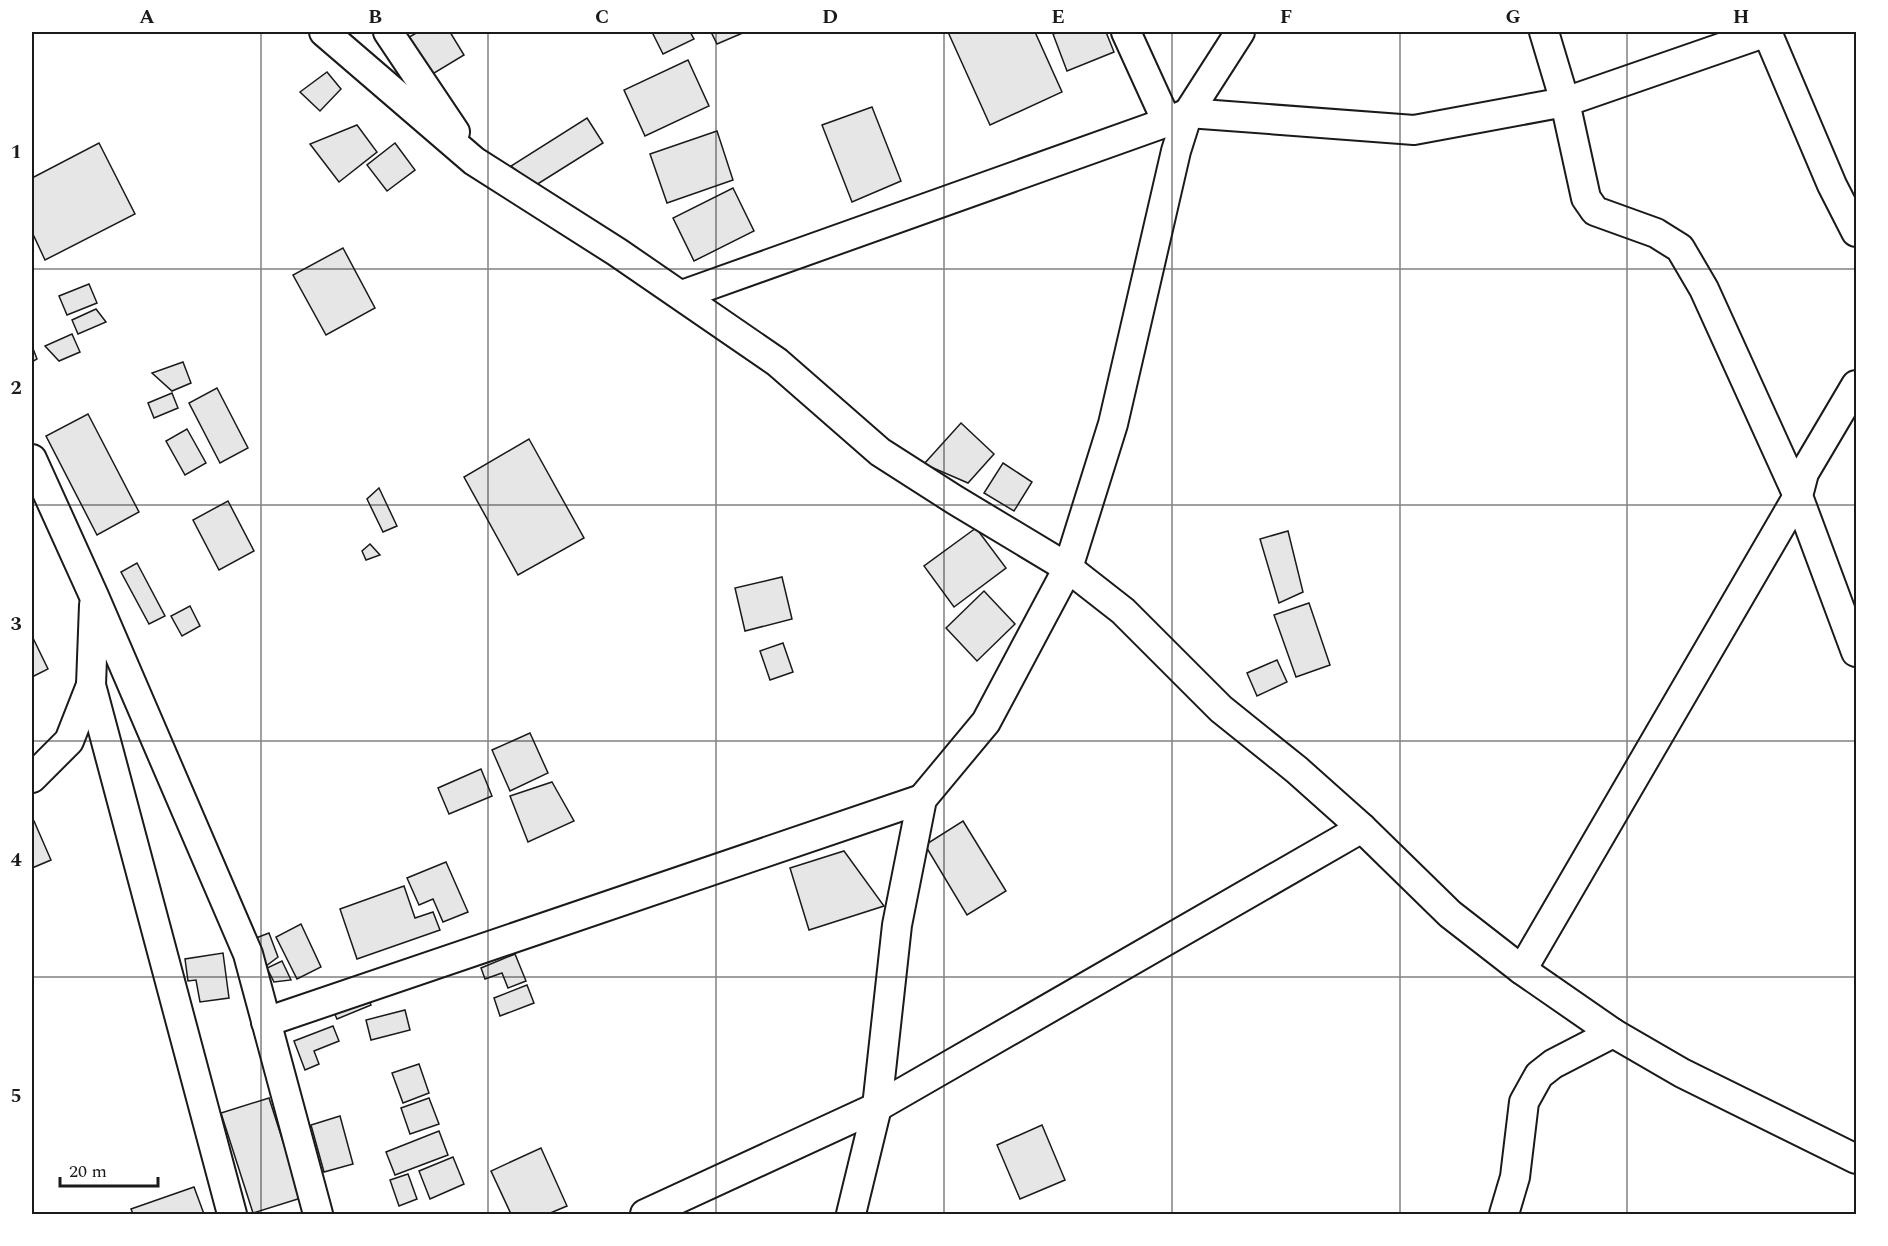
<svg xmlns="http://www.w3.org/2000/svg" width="1888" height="1246" font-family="Spectral,serif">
<rect width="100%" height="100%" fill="#fff"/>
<!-- building -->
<g fill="#e6e6e6" stroke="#1a1a1a" stroke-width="1.5">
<path d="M418,32H450L464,55L426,78L404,40Z"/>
<path d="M652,32H690L694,39L663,54Z"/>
<path d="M711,32H745L717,44Z"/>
<path d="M948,32H1035L1062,92L990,125Z"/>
<path d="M1059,32H1106L1114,52L1067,71L1053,34Z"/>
<path d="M688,60L709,106L645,136L624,90Z"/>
<path d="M327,72L341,89L320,111L300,92Z"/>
<path d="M872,107L901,181L852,202L822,125Z"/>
<path d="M587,118L603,143L536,185L511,166Z"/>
<path d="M357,125L377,152L339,182L310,144Z"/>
<path d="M717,131L733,180L667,203L650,154Z"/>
<path d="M99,143L135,214L45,260L32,232V178Z"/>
<path d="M395,143L415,170L387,191L367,165Z"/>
<path d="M733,188L754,231L694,261L673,218Z"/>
<path d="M343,248L375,308L326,335L293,275Z"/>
<path d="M89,284L97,303L67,315L59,296Z"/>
<path d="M96,309L106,322L78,334L72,320Z"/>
<path d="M72,334L80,352L59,361L45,346Z"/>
<path d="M32,346L37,359L32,362Z"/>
<path d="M183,362L191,383L172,391L152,373Z"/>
<path d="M217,388L248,448L220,463L189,403Z"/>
<path d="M172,393L178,408L154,418L148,403Z"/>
<path d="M88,414L139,512L97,535L46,436Z"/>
<path d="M961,423L994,454L968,483L924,464Z"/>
<path d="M187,429L206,463L185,475L166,441Z"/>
<path d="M529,439L584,538L518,575L464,477Z"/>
<path d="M1003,463L1032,482L1014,511L984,493Z"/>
<path d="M379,488L397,526L383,532L367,499Z"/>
<path d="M228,501L254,551L219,570L193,520Z"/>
<path d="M976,528L1006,568L954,607L924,566Z"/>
<path d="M1288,531L1303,592L1279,603L1260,539Z"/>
<path d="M370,544L380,555L366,560L362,551Z"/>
<path d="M137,563L165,616L149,624L121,572Z"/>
<path d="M782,577L792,619L745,631L735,588Z"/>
<path d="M984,591L1015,624L977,661L946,628Z"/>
<path d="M1309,603L1330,665L1296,677L1274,615Z"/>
<path d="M190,606L200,626L182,636L171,616Z"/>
<path d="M32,636L48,669L32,677Z"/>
<path d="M783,643L793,672L770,680L760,651Z"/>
<path d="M1277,660L1287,682L1257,696L1247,673Z"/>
<path d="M530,733L548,773L510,791L492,750Z"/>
<path d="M481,769L492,796L449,814L438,788Z"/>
<path d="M552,782L574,821L528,842L510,796Z"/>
<path d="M34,821L51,860L32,868V822Z"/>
<path d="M963,821L1006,891L967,915L925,845Z"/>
<path d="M844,851L884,906L809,930L790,868Z"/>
<path d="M446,862L468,912L443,922L433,899L419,905L407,878Z"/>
<path d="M404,886L415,918L433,912L440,930L357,959L340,909Z"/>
<path d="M301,924L321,967L297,979L276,937Z"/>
<path d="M269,933L278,957L266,966L256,938Z"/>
<path d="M223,953L229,998L200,1002L196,980L188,981L185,959Z"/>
<path d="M515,954L526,981L508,988L502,973L485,979L481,968Z"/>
<path d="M282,961L291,980L274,982L267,968Z"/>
<path d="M527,985L534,1003L500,1016L494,998Z"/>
<path d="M367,994L371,1005L337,1019L332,1008Z"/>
<path d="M405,1010L410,1030L371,1040L366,1020Z"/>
<path d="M333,1026L339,1041L314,1051L319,1064L305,1070L294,1041Z"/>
<path d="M419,1064L429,1093L403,1103L392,1073Z"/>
<path d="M269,1098L301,1198L253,1213L221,1113Z"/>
<path d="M429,1098L439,1124L410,1134L401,1108Z"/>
<path d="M340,1116L353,1164L324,1172L311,1125Z"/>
<path d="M1042,1125L1065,1180L1020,1199L997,1145Z"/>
<path d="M439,1131L448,1155L395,1175L386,1152Z"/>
<path d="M541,1148L567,1206L548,1214H511L491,1171Z"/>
<path d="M453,1157L464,1184L430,1199L419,1171Z"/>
<path d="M408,1174L417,1199L399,1206L390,1180Z"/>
<path d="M194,1187L204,1214H133L131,1209Z"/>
</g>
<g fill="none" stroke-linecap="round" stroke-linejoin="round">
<defs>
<g id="minor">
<path d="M324,32L474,161L617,252L777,362L880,452L955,500L1068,568L1123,611L1221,709L1297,770L1362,828L1450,914L1522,970L1613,1033L1682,1073L1856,1159"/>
<path d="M388,32L455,132"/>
<path d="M1126,32L1167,122"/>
<path d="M1767,32L1832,185L1856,232"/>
<path d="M682,295L1167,122L1188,113L1414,130L1565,102L1767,32"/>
<path d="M1856,385L1804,473L1798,496L1856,652"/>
<path d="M32,459L94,596L248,954L318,1214"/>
<path d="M94,605L91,685L232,1214"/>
<path d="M32,778L69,741L91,685"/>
<path d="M1522,970L1798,496L1704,289L1680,248L1656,233L1595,211L1586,198L1565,102L1544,32"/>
<path d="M266,1022L922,799"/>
<path d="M645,1214L877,1107L1362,828"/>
<path d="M851,1214L877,1107L897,925L922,799L986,722L1068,568L1113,424L1176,151L1188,113L1240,32"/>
<path d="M1504,1214L1515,1177L1524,1102L1539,1075L1553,1064L1613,1033"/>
</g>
</defs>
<!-- minor casing -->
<use href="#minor" stroke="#1a1a1a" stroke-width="32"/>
<!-- minor -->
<use href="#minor" stroke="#fff" stroke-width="28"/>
</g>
<!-- grid -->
<path fill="none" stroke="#1a1a1a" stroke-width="1.5" stroke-opacity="0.55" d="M261,32V1214M488,32V1214M716,32V1214M944,32V1214M1172,32V1214M1400,32V1214M1627,32V1214M32,269H1856M32,505H1856M32,741H1856M32,977H1856"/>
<!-- border -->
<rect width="1888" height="1246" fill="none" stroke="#ffffff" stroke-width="66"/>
<!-- scale -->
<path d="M60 1177v9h98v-9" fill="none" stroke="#1a1a1a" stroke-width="3"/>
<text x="69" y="1177" font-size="18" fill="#1a1a1a" stroke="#ffffff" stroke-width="4.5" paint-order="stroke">20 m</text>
<rect x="33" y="33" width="1822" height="1180" fill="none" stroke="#1a1a1a" stroke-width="2"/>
<g font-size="20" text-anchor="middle" font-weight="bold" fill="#1a1a1a">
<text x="147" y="23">A</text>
<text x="375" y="23">B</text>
<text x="602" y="23">C</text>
<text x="830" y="23">D</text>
<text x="1058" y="23">E</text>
<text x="1286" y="23">F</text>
<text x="1513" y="23">G</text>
<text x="1741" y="23">H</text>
<text x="16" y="158">1</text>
<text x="16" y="394">2</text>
<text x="16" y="630">3</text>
<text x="16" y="866">4</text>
<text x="16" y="1102">5</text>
</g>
</svg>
